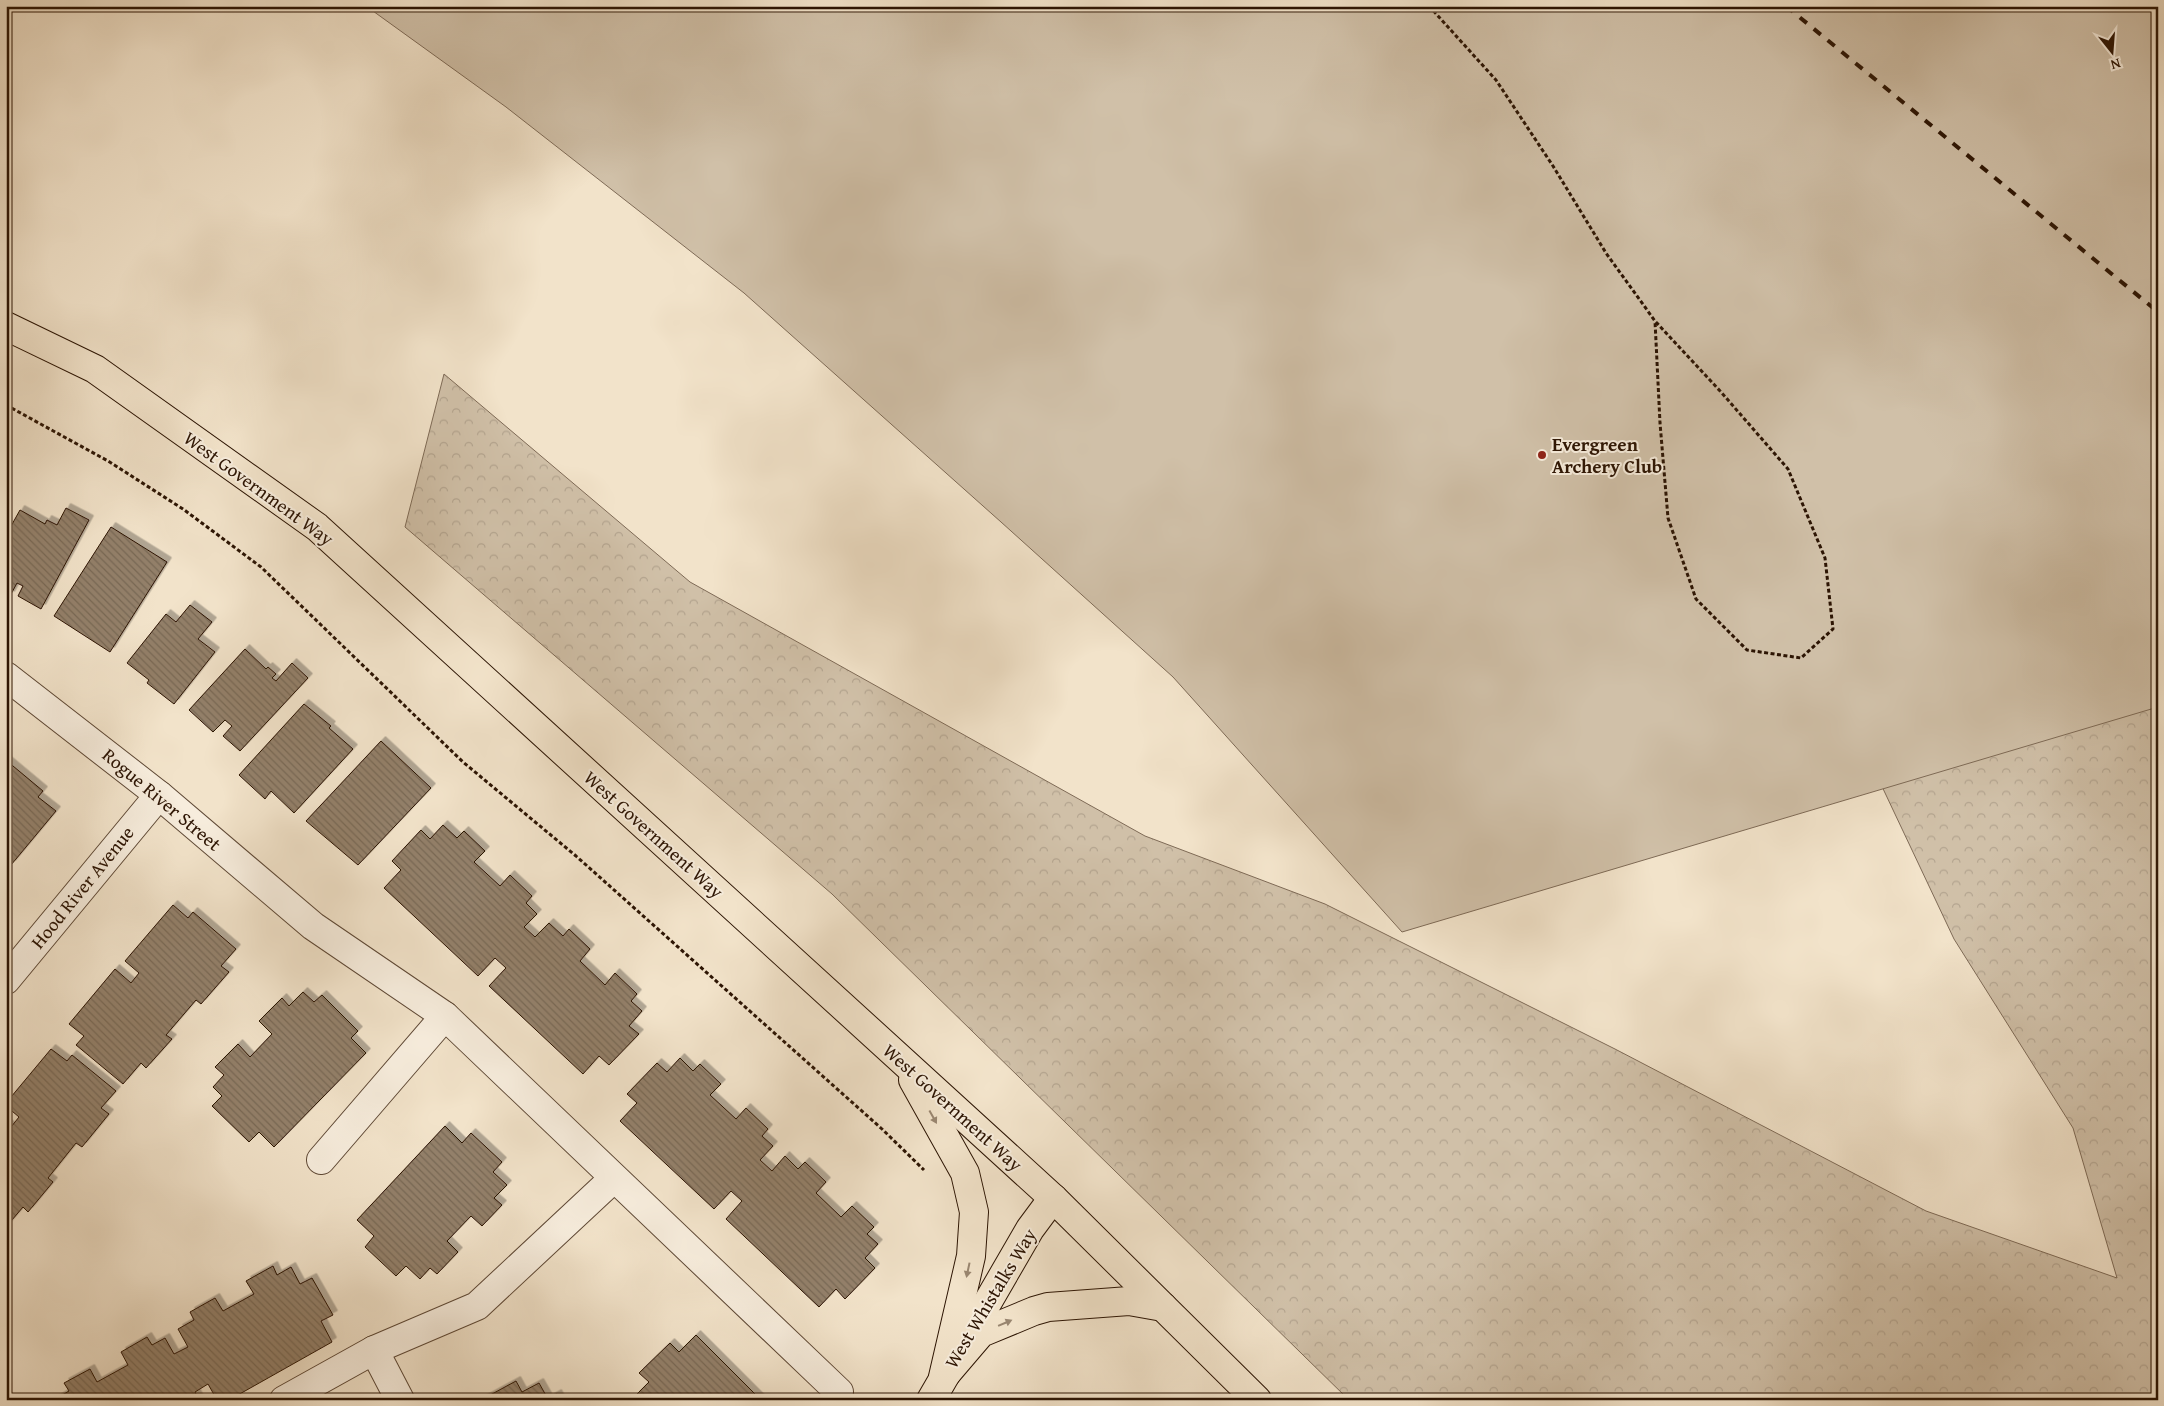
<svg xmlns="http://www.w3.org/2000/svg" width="2164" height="1406" font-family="'Gentium Book Plus',serif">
<defs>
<pattern id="forest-crowns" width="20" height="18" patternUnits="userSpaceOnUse" patternTransform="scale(1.25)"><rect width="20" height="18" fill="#d0c0a8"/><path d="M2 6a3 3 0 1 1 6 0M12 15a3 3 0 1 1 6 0" fill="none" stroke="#b3a48f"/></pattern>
<pattern id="building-back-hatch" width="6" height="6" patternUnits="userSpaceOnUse" patternTransform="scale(1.25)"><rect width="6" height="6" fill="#93806a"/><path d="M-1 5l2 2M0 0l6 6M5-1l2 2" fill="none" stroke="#786855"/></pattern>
<filter id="shadow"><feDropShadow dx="4.5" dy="-4.5" stdDeviation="0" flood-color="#0004"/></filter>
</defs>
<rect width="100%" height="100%" fill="#f2e3ca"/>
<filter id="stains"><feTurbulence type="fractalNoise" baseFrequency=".004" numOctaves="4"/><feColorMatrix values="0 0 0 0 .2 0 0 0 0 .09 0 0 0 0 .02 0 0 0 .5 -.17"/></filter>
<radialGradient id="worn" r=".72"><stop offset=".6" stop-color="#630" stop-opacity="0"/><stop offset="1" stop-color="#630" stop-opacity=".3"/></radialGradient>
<!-- forest -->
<path fill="url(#forest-crowns)" stroke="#7e6a56" d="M2158,6V1400H1349L832,894L405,527L444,374L690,582L1145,836L1325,904L1615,1049L1926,1211L2117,1278L2073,1128L1954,939L1852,723Z"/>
<!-- park -->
<path fill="#d0c0a8" stroke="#7e6a56" d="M366,6H2158V707L1402,932L1173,677L1001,522L744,293L506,107Z"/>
<!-- building -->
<g fill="url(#building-back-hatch)" stroke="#2c1403" filter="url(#shadow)">
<path d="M66,508L89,520L41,609L18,596L23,586L17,583L10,596L6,594V535L20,510L45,524L47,520L57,525Z"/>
<path d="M111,527L167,562L110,652L54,616Z"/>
<path d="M190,605L212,622L198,639L215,652L174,704L147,683L149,680L127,663L166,614L176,622Z"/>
<path d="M245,649L266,669L268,667L276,674L272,678L276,681L292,663L308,678L240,751L223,736L232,726L225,720L213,732L189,710Z"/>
<path d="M304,704L331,726L329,728L353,749L294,813L271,791L265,799L239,775Z"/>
<path d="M381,741L431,788L358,865L306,821Z"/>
<path d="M7,761L43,791L38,797L56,811L11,865L6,861Z"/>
<path d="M443,825L457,838L464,831L485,851L474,862L500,886L510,875L532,896L526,903L537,914L524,927L535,937L549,923L563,936L569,929L590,949L580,961L605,985L615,973L637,994L631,1001L642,1011L629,1026L639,1034L609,1065L599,1056L583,1074L489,986L506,968L495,958L478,976L384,888L401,870L392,861L421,830L430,839Z"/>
<path d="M173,905L188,918L193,912L236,949L221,966L229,972L201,1004L196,1000L166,1035L172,1039L146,1068L141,1063L123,1084L76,1045L84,1036L69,1024L115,969L131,983L139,973L125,961Z"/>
<path d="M303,992L314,1002L322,995L358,1031L351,1038L366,1053L274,1147L259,1132L249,1142L212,1106L222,1096L213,1087L224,1075L215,1067L238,1044L250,1057L272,1034L259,1021L282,998L289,1006Z"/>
<path d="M51,1049L67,1061L72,1055L116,1091L101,1108L109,1114L82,1147L76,1143L48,1178L53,1182L28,1212L23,1207L6,1227V1123L11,1127L19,1117L6,1106V1103Z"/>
<path d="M680,1058L693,1071L700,1064L721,1084L710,1095L736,1119L746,1108L768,1129L762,1136L773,1146L760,1160L772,1171L785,1156L798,1169L805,1162L826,1182L816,1193L841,1217L852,1206L874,1227L867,1234L878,1244L865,1258L875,1268L845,1299L836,1289L819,1307L726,1219L742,1201L731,1191L714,1209L620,1121L637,1103L627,1094L657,1063L667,1072Z"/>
<path d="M445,1126L462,1143L471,1133L502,1162L493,1172L507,1185L494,1198L502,1205L482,1226L471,1216L447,1241L458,1252L437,1274L430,1268L420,1279L406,1266L396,1276L365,1247L374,1236L357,1220Z"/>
<path d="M273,1266L277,1275L291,1267L300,1284L312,1278L333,1315L321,1321L332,1342L229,1400H217L208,1384L195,1392L199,1400H54L69,1391L64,1383L90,1369L97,1382L128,1365L121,1352L147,1337L152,1345L165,1338L174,1354L188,1347L178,1329L194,1320L190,1312L215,1298L223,1311L254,1294L246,1281Z"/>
<path d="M696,1335L761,1400H639L635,1396L649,1382L639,1373L670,1343L679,1352Z"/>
<path d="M516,1381L522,1392L539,1383L548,1399L557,1394L560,1400H481Z"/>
</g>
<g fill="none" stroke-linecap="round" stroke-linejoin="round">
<defs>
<g id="minor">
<path d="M6,676L159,795L313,926L445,1016L839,1392"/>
<path d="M6,980L159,795"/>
<path d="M321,1160L445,1016"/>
<path d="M374,1350L400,1400"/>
<path d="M284,1400L374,1350L477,1306L613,1179"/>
</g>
<g id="major">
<path d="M6,326L95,369L317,527L1053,1198L1257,1400"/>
<path d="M913,1080L965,1173L974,1212L971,1256L943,1377"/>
<path d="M946,1374L981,1333L1034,1311L1048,1307L1129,1301L1163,1307"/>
<path d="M931,1400L1030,1229L1053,1198"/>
</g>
</defs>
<!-- minor casing -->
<use href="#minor" stroke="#5e4835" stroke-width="30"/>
<!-- major casing -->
<use href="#major" stroke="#2c1403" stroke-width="30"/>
<!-- path -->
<g stroke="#2c1403" stroke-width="3" stroke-dasharray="4 2.5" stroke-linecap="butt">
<path d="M1429,6L1496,80L1553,166L1606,253L1655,321L1721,392L1788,469L1825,558L1833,629L1801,658L1747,650L1696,599L1668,518L1660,423L1655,321"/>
<path d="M6,405L108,461L183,509L261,567L463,762L576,856L882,1129L924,1170"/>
</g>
<!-- minor -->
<use href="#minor" stroke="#f7eddd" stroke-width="28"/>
<!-- major -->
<use href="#major" stroke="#f2e3ca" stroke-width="28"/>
<!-- rail -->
<path stroke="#2c1403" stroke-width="4" stroke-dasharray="9 9" stroke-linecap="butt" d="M1786,6L2158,312"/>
</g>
<!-- one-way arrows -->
<defs><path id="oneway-solid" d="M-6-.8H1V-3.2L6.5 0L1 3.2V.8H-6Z" transform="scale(1.25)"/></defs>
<g fill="#998670">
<use href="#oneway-solid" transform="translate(933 1117) rotate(61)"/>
<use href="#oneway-solid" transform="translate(968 1270) rotate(102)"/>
<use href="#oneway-solid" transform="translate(1005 1323) rotate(-23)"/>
</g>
<!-- markers -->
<circle fill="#8f2418" stroke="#f7eddd" stroke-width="2" cx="1542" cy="455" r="5"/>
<g text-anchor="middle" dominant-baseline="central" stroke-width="4" stroke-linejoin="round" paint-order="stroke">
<!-- poi labels -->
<g font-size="19" font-weight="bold" fill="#2c1403" stroke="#f7eddd" text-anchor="start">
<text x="1552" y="444">Evergreen<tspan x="1552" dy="22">Archery Club</tspan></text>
</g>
<!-- street labels -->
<g font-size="19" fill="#2c1403" stroke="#f7eddd">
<text transform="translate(259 488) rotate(36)">West Government Way</text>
<text transform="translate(162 799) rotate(40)">Rogue River Street</text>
<text transform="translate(654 834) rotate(42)">West Government Way</text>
<text transform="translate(82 887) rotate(-51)">Hood River Avenue</text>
<text transform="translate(953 1107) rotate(42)">West Government Way</text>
<text transform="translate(990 1298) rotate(-59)">West Whistalks Way</text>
</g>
</g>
<!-- margin -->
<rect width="2164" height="1406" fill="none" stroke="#f2e3ca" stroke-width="25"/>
<rect x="8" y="8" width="2149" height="1391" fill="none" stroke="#2c1403" stroke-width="2.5"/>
<rect x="12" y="12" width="2139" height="1381" fill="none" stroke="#2c1403"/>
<!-- north arrow -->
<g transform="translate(2112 52) rotate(163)" stroke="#f7eddd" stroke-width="4" paint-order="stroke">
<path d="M0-4L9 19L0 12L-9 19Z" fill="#2c1403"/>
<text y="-8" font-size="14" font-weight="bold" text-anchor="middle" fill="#2c1403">N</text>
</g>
<rect width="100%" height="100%" filter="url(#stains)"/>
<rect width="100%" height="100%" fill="url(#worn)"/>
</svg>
